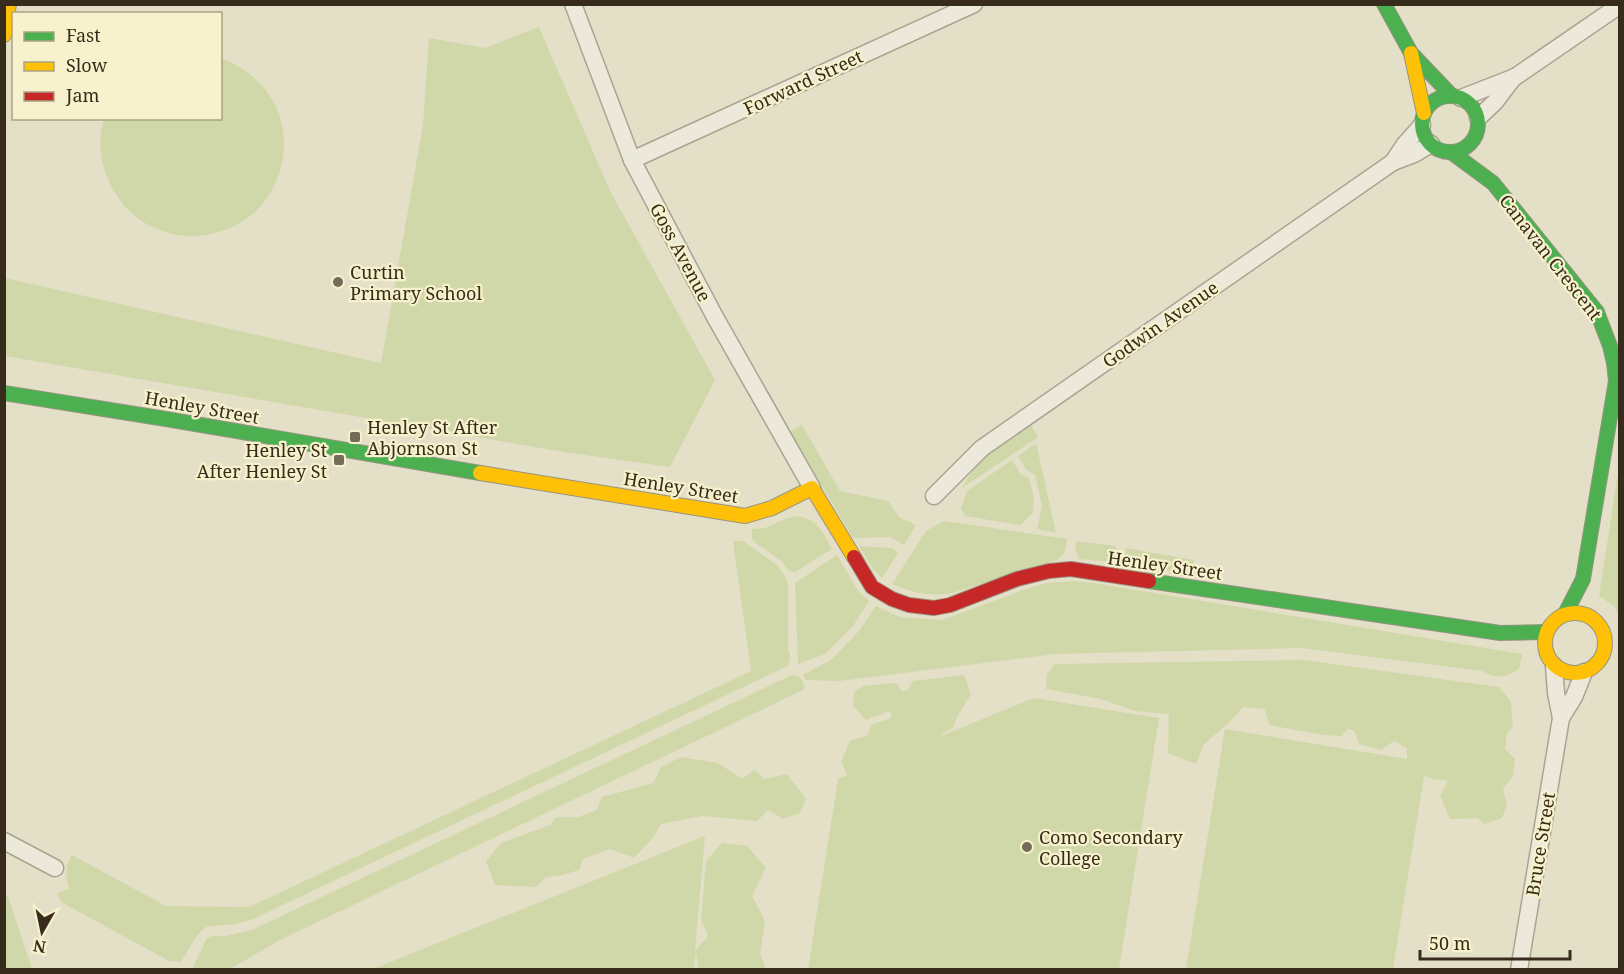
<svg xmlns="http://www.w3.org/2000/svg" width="1624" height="974" font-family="'Noto Serif',serif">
<rect width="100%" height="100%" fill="#e4e0c8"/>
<!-- green -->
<g fill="#d0d7a9">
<path d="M539,27L610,191L715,380L670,467L564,452L5,356V278L381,363L423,125L429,38L485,48Z"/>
<path d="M221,58C243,67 261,80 273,101C300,149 275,215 222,231C206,236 189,238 172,234C152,229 132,218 120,200C103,177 95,147 104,119L220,118Z"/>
<path d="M1030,423L1038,437L962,488C978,458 1002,442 1030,423Z"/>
<path d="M802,425L840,491L888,501L899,517L916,525L904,545L890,537L853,538L790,432Z"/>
<path d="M1036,443L1056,533L1037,529L1042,506L1035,475L1026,469L1018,456Z"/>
<path d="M1012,460L1021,475L1029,478L1034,499L1032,514L1020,525L965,516L961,508L967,491Z"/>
<path d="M1619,466V616L1614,606L1599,596Z"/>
<path d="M797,516C819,520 822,531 832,549L795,572L789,571L782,561L754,542L752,538V529L765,528L788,518Z"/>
<path d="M944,521L1067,539C1066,549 1066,554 1057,560L952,593C928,597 914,593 892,584L926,531Z"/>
<path d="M733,541H743L777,565L786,578L788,586V649L790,656L788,666L253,919L236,924L212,926L206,927L198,934L181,962L169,961L61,902L57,893L69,889C66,875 64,868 72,855L166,906L249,907L751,671Z"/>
<path d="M1077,541L1116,546L1115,555L1111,562L1079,559L1075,548Z"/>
<path d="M859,546L892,548L898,553L882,578L873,569Z"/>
<path d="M1126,548L1194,560L1191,574L1123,563Z"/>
<path d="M837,555L858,591L869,601L853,626L825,654L798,664L795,583Z"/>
<path d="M1073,581L1093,583L1522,654L1519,669C1507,678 1495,679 1482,671L1302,648L1056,654L839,681L806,680L803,675L831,660L859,631L876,606L900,617L942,620L1026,589L1046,583Z"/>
<path d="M1304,660L1499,687L1511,702L1513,726L1507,734L1505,749L1515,759L1513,776L1503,789L1507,805L1502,818L1485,824L1477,818L1450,819L1440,796L1448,781L1433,779L1424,776L1393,969H1186L1225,729L1407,759V748L1394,741L1381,750L1359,744L1354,730L1347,729L1342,736L1323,735L1269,725L1265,709L1243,707L1230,722L1204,744L1196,764L1168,753L1169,714L1135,711L1101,699L1046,689L1047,674L1055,664Z"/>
<path d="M792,675L799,676L805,686L803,690L280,940L230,969H192L207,938L212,936H225L252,930Z"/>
<path d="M964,675L971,694L957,717L953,728L942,733L941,736L1034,698L1159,718L1119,969H808L838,779L847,775L841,762L850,741L868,735L871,725L891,718L890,711L866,720L853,706L854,692L863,686L896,683L902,691L908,690L913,681Z"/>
<path d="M681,757L718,763L742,779L754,770L765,779L787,774L806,799L800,813L783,819L768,810L757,821L702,816L661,824L652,839L634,858L610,849L583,859L579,870L563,875L546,877L536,887L495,885L486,861L501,843L550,825L557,817H578L597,810L602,797L653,783L661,767Z"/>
<path d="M705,836L695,951L708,936L701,920L706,861L722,843L747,846L766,868L752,896L765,921L760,954L766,969H698L696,952L694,969H373Z"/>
<path d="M5,894L8,896L32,969H5Z"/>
</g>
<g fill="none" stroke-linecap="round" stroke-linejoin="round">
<defs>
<g id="street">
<path d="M573,4L632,160L715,317L812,488"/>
<path d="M1461,98L1515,77L1620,5"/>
<path d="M1478,118L1495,102L1514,77"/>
<path d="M632,160L974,4"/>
<path d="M1393,162L1405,144L1422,125"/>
<path d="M934,496L982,448L1393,162L1414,154L1431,144"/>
<path d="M1561,718L1574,697L1584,672"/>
<path d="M4,841L55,868"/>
<path d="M1519,970L1561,718L1556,693L1554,666"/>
</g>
<g id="fast">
<path d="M1384,4L1411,53L1452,96"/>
<circle cx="1450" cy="124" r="28"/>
<path d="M1451,152L1493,183L1597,312L1610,346L1614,363L1616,381L1583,579L1565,614"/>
<path d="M4,393L166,419L480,473"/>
<path d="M1149,581L1500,633L1546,632"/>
</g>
<g id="slow">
<path d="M4,35L9,4"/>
<path d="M1411,53L1424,113"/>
<path d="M480,473L745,516L772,508L812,488L854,557"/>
<circle cx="1575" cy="643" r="30"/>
</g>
<path id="jam" d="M854,557L872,587L892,599L909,605L934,608L950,605L1017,579L1049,571L1071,569L1149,581"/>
</defs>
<!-- street casing -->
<use href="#street" stroke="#a9a492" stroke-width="19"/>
<!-- fast casing -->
<use href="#fast" stroke="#989382" stroke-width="16"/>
<!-- slow casing -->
<use href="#slow" stroke="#989382" stroke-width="16"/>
<!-- jam casing -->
<use href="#jam" stroke="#989382" stroke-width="16"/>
<!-- street -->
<use href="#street" stroke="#ece9db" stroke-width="16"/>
<!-- fast -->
<use href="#fast" stroke="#4caf50" stroke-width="14"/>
<!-- slow -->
<use href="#slow" stroke="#ffc107" stroke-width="14"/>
<!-- jam -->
<use href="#jam" stroke="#c62828" stroke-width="14"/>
</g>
<!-- markers -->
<g fill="#746b58" stroke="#f7f1cc" stroke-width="2">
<circle cx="338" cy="282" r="6"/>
<rect x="349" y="431" width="12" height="12" rx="3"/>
<rect x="333" y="454" width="12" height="12" rx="3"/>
<circle cx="1027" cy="847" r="6"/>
</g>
<g text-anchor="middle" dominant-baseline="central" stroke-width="4.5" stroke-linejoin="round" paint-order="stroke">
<!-- street labels -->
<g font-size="18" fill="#372c1b" stroke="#f7f1cc">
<text transform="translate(803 82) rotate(-25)">Forward Street</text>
<text transform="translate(681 252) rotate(62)">Goss Avenue</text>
<text transform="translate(1551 257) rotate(52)">Canavan Crescent</text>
<text transform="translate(1160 324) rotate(-35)">Godwin Avenue</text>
<text transform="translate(202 407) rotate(10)">Henley Street</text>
<text transform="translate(681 487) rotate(9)">Henley Street</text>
<text transform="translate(1165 565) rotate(8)">Henley Street</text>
<text transform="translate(1540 844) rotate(-81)">Bruce Street</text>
</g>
<!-- poi labels -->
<g font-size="18" fill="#372c1b" stroke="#f7f1cc" text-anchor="start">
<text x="350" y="272">Curtin<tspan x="350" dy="21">Primary School</tspan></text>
<text x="367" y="427">Henley St After<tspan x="367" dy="21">Abjornson St</tspan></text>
<text x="327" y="450" text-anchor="end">Henley St<tspan x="327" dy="21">After Henley St</tspan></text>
<text x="1039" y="837">Como Secondary<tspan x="1039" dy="21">College</tspan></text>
</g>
</g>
<!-- border -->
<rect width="1624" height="974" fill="none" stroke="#372c1b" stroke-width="12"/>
<!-- legend -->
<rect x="12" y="12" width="210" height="108" fill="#f7f1cc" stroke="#aaa285" stroke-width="1.5"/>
<rect x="24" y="32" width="30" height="9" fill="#4caf50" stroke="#aaa285" stroke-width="1.5"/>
<text x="66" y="42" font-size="18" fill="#372c1b">Fast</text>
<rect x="24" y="62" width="30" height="9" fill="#ffc107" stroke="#aaa285" stroke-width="1.5"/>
<text x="66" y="72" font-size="18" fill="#372c1b">Slow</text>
<rect x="24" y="92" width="30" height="9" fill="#c62828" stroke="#aaa285" stroke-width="1.5"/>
<text x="66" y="102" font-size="18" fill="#372c1b">Jam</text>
<!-- north arrow -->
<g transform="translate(42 932) rotate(189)" stroke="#f7f1cc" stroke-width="4.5" paint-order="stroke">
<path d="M0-4.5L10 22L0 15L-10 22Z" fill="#372c1b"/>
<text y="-9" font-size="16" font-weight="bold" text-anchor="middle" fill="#372c1b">N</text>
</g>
<!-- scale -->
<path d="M1420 950v9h150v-9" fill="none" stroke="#372c1b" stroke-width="3"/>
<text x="1429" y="950" font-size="18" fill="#372c1b" stroke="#f7f1cc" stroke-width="4.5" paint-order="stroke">50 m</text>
</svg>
